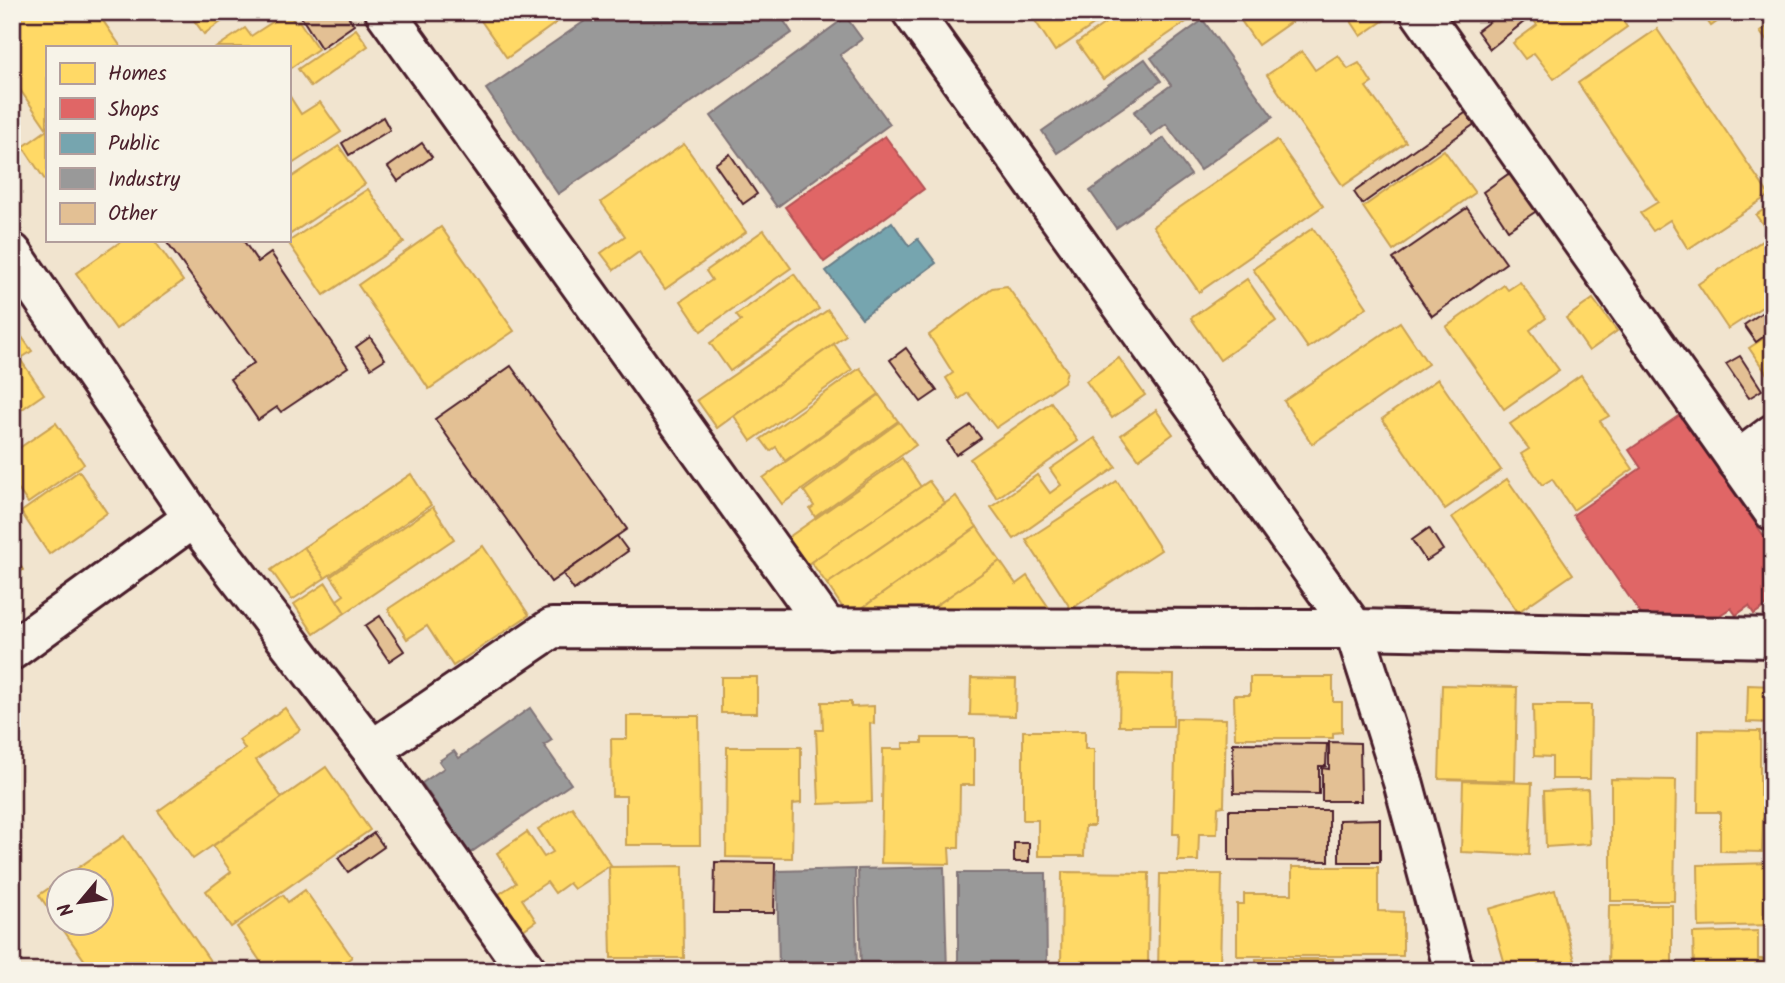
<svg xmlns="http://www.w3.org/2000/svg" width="1785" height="983" font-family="Kalam,sans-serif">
<rect width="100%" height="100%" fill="#f1e4cf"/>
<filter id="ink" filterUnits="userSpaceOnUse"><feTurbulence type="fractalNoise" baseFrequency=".0143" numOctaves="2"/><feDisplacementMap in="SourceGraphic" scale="14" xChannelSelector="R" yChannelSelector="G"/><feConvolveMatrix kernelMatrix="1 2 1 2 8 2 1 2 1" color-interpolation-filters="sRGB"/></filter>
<g filter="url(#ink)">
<!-- homes -->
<g fill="#ffd966" stroke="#c9a154" stroke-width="2" fill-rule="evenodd">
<path d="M12,12H97L121,47H47V129L12,78Z"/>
<path d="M188,12H235L204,34Z"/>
<path d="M288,12L295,23L299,21L318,49L289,69V47H217L245,28L251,36Z"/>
<path d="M475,12H571L507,58Z"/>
<path d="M1037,12H1113L1055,51L1032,16Z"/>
<path d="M1121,12H1184L1189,20L1103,79L1077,43Z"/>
<path d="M1235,12H1305L1258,45Z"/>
<path d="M1345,12H1396L1361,36Z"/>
<path d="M1528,12H1617L1627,27L1554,79L1534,53L1525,59L1513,43L1537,25Z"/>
<path d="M1701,12H1731L1711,26Z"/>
<path d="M1763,12H1773V50L1760,32L1770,24Z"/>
<path d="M356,29L368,46L311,87L298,69Z"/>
<path d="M1657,29L1769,195L1688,249L1670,220L1653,231L1640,213L1658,202L1578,83Z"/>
<path d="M1302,51L1315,70L1338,55L1348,69L1359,63L1372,83L1366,87L1406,142L1343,186L1267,75Z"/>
<path d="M289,95L301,114L320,102L341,132L289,166Z"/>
<path d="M47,130V183L23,147Z"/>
<path d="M1277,140L1323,206L1199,292L1153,226Z"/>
<path d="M684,144L746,232L665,289L639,252L614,270L601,253L625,236L601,202Z"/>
<path d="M339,146L365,184L289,235V179Z"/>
<path d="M1444,150L1475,193L1393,251L1363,207Z"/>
<path d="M368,189L404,242L324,295L288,242Z"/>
<path d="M1773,203V239L1756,215Z"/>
<path d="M441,227L514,331L429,389L358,285Z"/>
<path d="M1313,228L1367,307L1308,348L1253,269Z"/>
<path d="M764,230L791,268L701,331L681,301L712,280L706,271Z"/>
<path d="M1765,239L1773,251V300L1728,329L1698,284Z"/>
<path d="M123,240H154L183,281L116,329L76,273Z"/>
<path d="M794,274L819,309L730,371L710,343L741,321L736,315Z"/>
<path d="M1247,279L1276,321L1220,360L1191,318Z"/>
<path d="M1520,282L1546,318L1530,330L1559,370L1504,409L1446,327L1504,285L1508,290Z"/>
<path d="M1007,286L1067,371L1064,382L996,428L968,393L959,399L946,378L953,373L929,335L992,288Z"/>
<path d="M1593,299L1617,331L1589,351L1566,318Z"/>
<path d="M828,310L846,335L717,428L697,400Z"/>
<path d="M1400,322L1428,364L1312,444L1284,401Z"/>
<path d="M14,326L32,351L20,359L44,394L12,416Z"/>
<path d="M1773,332V383L1749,348Z"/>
<path d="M834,344L852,370L751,441L734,416Z"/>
<path d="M1119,358L1145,395L1112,418L1086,381Z"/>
<path d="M860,368L879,394L785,461L776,447L770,451L761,439Z"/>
<path d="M1581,375L1609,416L1600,421L1633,469L1573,510L1552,479L1542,485L1521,454L1529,449L1510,424Z"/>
<path d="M1438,379L1501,470L1445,509L1382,419Z"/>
<path d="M879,395L898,421L782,504L763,478Z"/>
<path d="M1051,402L1078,441L997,498L970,459Z"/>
<path d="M1156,410L1173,434L1139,459L1121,435Z"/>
<path d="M899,422L916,445L815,517L810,509L814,506L804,491Z"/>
<path d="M56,423L84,464L28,503L12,481V453Z"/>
<path d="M1095,438L1116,467L1014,539L991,507L1037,475L1050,493L1061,485L1050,469Z"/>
<path d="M902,458L921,487L805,566L786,539Z"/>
<path d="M79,471L107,513L49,554L21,512Z"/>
<path d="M411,474L431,505L325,578L304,547Z"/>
<path d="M1507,479L1573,574L1518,612L1452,517Z"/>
<path d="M929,481L945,503L827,584L811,562Z"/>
<path d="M1117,481L1161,550L1071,609L1026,540Z"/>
<path d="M956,496L977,527L858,611H845L827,584Z"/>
<path d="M433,507L454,539L345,613L337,600L344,595L331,576Z"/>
<path d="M977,527L1000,561L924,614L858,611Z"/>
<path d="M12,542L19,551L13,555L23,570L12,577Z"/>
<path d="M483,546L529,615L453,666L427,626L407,639L388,609Z"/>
<path d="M304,547L325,578L292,600L271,570Z"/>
<path d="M1000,561L1016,584L1027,576L1054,615L924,614Z"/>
<path d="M326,583L345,613L314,634L294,604Z"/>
<path d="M1120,674L1174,675L1173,726H1119Z"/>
<rect x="721" y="677" width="36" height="36"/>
<path d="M1250,677H1333V702H1342V732L1333,733V738H1235L1234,695H1250Z"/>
<path d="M971,678L1016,679L1015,716L970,715Z"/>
<path d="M1442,685L1517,687L1515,781L1439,779Z"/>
<path d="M1748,685L1773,686V723L1747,722Z"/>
<path d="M822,702H851V707L874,706V724L870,723L872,802L819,804L816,730H823Z"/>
<path d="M1533,705H1591L1590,779H1552V757L1534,756Z"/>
<path d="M285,708L300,730L256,760L282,798L193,859L158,811L245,749L239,740Z"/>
<path d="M627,716H699L700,845H626V796H612L611,739H627Z"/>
<path d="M1176,718L1226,719L1224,806L1218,807L1217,834H1199L1198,861H1178L1179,834H1173Z"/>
<path d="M1699,730L1760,731V796H1773V819H1763L1762,852L1720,851V812H1698Z"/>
<path d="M1023,731H1085V749H1094V826H1085L1084,856H1038V820H1023Z"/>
<path d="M922,738H974V785H960L959,848H949L950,864L881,863L883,749H903V743H922Z"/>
<path d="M727,747H801V803L793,804L792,858L726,857Z"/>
<path d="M326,767L370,830L231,927L206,891L231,872L213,846Z"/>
<path d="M1611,779L1676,780L1674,901H1611Z"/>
<path d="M1463,781L1532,783L1529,855L1461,852Z"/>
<path d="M1588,789L1590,844L1546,847L1544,791Z"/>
<path d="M572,807L611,865L574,889L569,883L555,893L547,882L522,899L536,921L523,930L499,894L516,883L497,853L527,832L544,857L553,852L538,829Z"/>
<path d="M124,836L217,971H92L39,895ZM60,881H102V923H60Z"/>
<path d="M1773,863V925L1699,927L1698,865Z"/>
<path d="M683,866L684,958H611L609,867Z"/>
<path d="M1292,867H1378V911L1403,912V956H1237V904H1244V894H1292Z"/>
<path d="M1062,872L1149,873L1148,971H1061Z"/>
<path d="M1160,874H1222L1220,971L1158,970Z"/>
<path d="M305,890L352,957L332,971H267L237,927L283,895L288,902Z"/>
<path d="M1555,890L1578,971H1507L1489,909Z"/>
<path d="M1609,905H1672V971H1608Z"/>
<path d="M1758,931V959H1773V971H1694L1693,933Z"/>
<path d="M1256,959H1333V971H1257Z"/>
<path d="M677,967V971H611V968Z"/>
</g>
<!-- shops -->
<g fill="#e06666" stroke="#b35154" stroke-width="2">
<path d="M885,136L924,189L824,262L785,207Z"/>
<path d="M1680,415L1773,549V601L1754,614L1749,606L1736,615L1731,608L1720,615L1645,620L1573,515L1641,468L1629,450Z"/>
</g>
<!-- public -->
<path fill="#76a5af" stroke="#697d87" stroke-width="2" d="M892,222L909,246L918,239L936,263L862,318L826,271Z"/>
<!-- industry -->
<g fill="#999" stroke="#817478" stroke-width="2">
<path d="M598,12H778L792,33L558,194L486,89Z"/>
<path d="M846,17L862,39L840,55L890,124L777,207L711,116Z"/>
<path d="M1203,20L1273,117L1200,170L1166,124L1151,135L1134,112L1171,85L1151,58Z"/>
<path d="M1145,59L1161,81L1057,153L1042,131Z"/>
<path d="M1164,138L1191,175L1116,228L1090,191Z"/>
<path d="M530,708L552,740L544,745L571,784L470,853L422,783L444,768L439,761L454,751L459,758Z"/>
<path d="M944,867L947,971H861L858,869Z"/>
<path d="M855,869L857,971H779L777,871Z"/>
<path d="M958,873H1046L1047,971H958Z"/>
</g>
<!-- building -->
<g fill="#e3c094" stroke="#4a1f2b" stroke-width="2">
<path d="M298,12H345L354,25L321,48Z"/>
<path d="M1502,12H1518L1525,21L1490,49L1477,31Z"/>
<path d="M1468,111L1476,123L1362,204L1354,192Z"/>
<path d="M383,117L390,130L349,155L342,143Z"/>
<path d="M422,143L432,157L398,181L388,167Z"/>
<path d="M730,154L757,194L743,204L715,164Z"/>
<path d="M1511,172L1538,210L1508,230L1483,192Z"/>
<path d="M1467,208L1506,263L1432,316L1393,259Z"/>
<path d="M165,240H243L258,262L271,253L348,367L281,412L277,407L258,420L230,379L254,363Z"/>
<path d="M1773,305V330L1756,342L1744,325Z"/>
<path d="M370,337L385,359L371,368L356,347Z"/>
<path d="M906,348L937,391L921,402L890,360Z"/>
<path d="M1740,356L1762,390L1749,398L1726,364Z"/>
<path d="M511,366L627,529L551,582L435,419Z"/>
<path d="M971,425L981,438L956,455L947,441Z"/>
<path d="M1429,528L1443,550L1426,561L1412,540Z"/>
<path d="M617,536L628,551L574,590L563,574Z"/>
<path d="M380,616L404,651L389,661L365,626Z"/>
<path d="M1329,742L1360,743L1361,801H1322V768L1329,769Z"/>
<path d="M1233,743L1327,744L1326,766H1319V794L1234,793Z"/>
<path d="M1229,810H1329V861L1229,860Z"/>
<path d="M1380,819V862H1339V820Z"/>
<path d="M374,833L384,847L348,872L338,858Z"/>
<rect x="1014" y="843" width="15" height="19"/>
<path d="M715,862L775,863L774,913H714Z"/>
</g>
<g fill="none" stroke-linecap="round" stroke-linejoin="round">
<defs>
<g id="minor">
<path d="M385,12L828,629"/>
<path d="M912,12L1354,629L1404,785L1454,971"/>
<path d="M1420,12L1773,511"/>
<path d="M12,253L193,518L372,750L527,971"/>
<path d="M1737,461L1773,434"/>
<path d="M12,650L193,518"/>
<path d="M372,750L552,628L1354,629L1773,638"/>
</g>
</defs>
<!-- minor casing -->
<use href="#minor" stroke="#4a1f2b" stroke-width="44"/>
<!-- minor -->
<use href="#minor" stroke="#f7f3e8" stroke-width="38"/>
</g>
</g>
<!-- margin -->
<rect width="1785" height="983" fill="none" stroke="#f7f3e8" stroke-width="42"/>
<rect x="21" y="21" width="1743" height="941" fill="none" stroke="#4a1f2b" stroke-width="2.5" filter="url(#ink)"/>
<!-- legend -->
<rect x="46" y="46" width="245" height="196" fill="#f7f3e8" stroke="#b29e9c" stroke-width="2"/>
<rect x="60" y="63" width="35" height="21" fill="#ffd966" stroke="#b29e9c" stroke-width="2"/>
<text x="108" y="80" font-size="21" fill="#4a1f2b">Homes</text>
<rect x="60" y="98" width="35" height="21" fill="#e06666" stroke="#b29e9c" stroke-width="2"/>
<text x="108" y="116" font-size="21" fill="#4a1f2b">Shops</text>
<rect x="60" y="133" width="35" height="21" fill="#76a5af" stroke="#b29e9c" stroke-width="2"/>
<text x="108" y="150" font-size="21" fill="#4a1f2b">Public</text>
<rect x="60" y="168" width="35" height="21" fill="#999999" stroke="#b29e9c" stroke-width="2"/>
<text x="108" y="186" font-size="21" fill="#4a1f2b">Industry</text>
<rect x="60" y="203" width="35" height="21" fill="#e3c094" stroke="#b29e9c" stroke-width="2"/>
<text x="108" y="220" font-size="21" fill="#4a1f2b">Other</text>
<!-- north arrow -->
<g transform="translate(80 902) rotate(241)"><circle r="33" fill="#f7f3e8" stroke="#b29e9c" stroke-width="2"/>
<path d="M0-5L12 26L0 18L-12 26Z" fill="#4a1f2b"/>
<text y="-10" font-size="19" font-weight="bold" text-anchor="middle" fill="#4a1f2b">N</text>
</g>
</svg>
